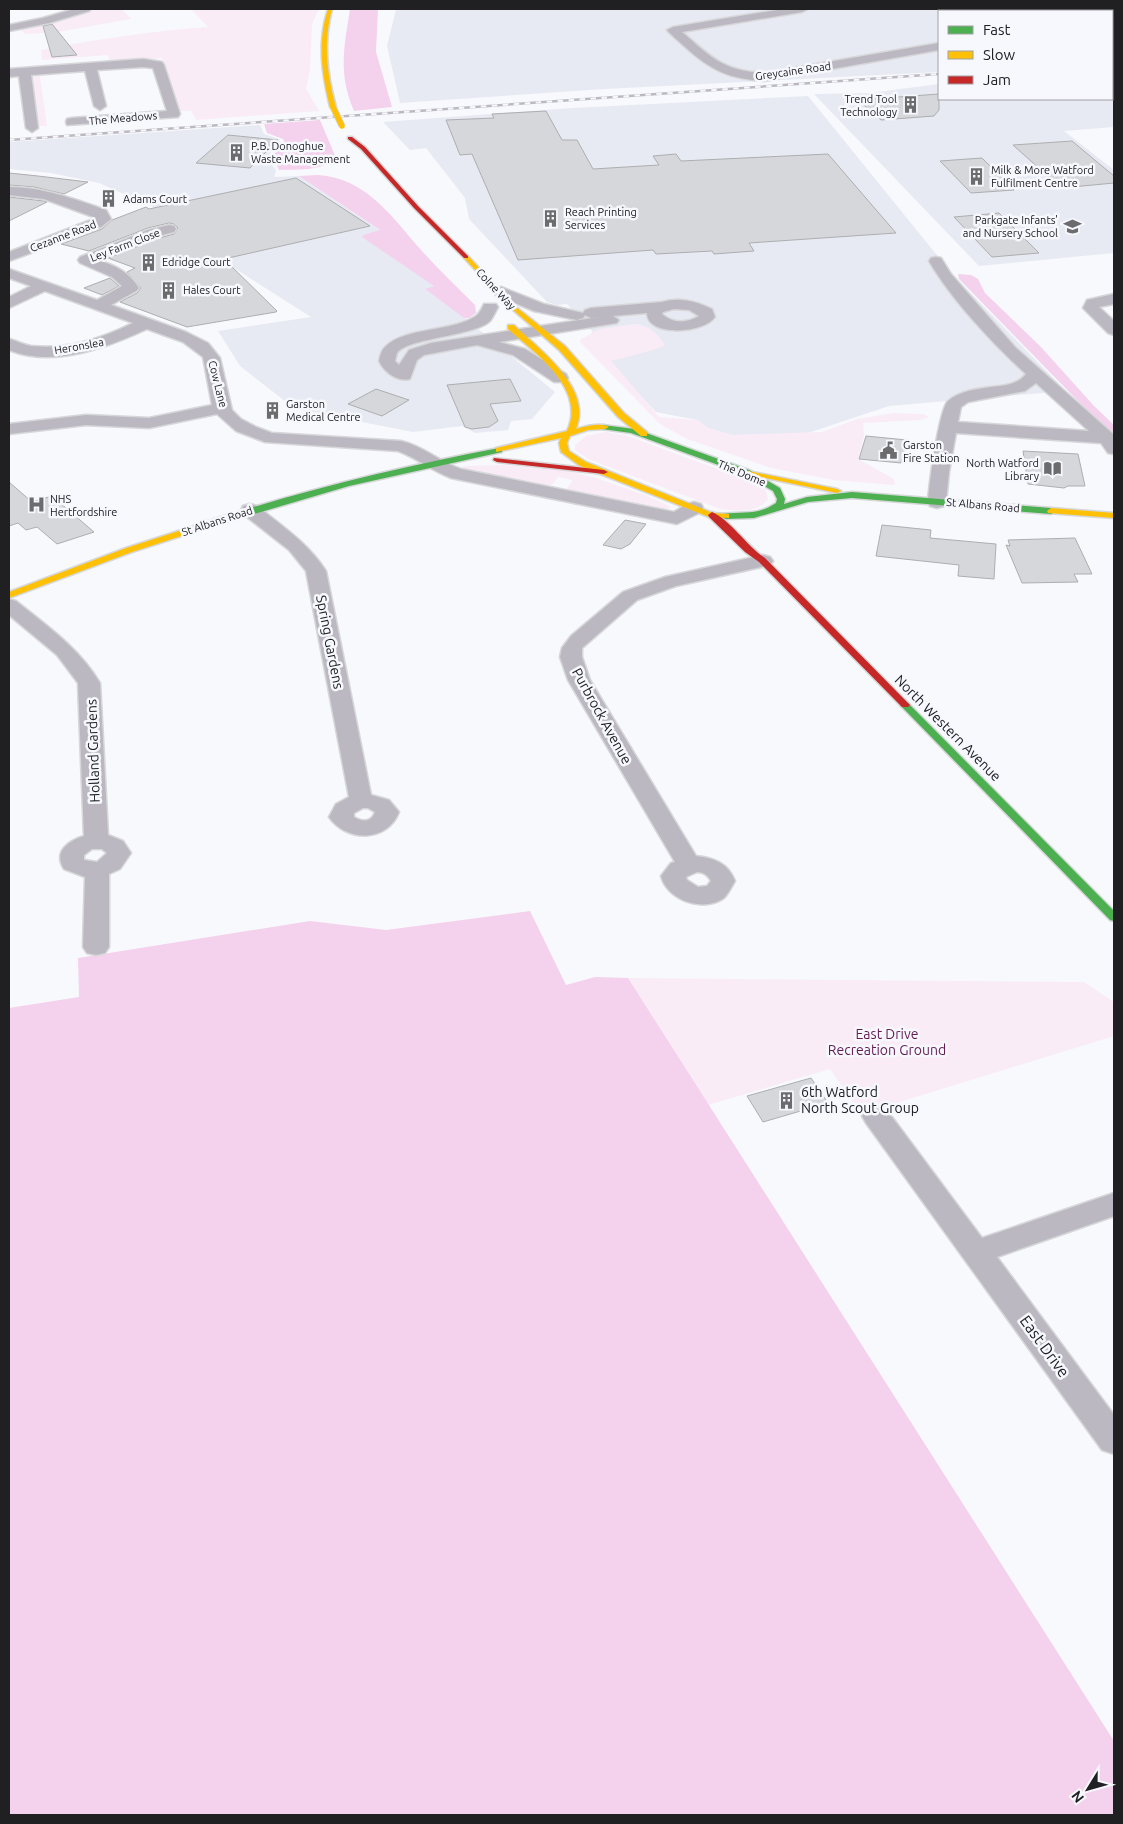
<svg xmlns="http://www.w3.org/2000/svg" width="1123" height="1824" font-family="Ubuntu,sans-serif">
<rect width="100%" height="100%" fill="#f8f9fd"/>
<!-- built -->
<g fill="#e8eaf3">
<path d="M396,9H1114V57H1112V11H939V72L605,89L400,103L387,46Z"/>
<path d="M1114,68V127L1064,131L1114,170V253L979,266L814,94L870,93L939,84V99H1112V69Z"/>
<path d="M808,96L953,275L1066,391L889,406L805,434L732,435L708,428L697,420L656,412L585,338L593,332L567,304L557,305L547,302L469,219L465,198L426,148L410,150L383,122L572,108Z"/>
<path d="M260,125L264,134L279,139L282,145L270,153L268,160L276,170L274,177L299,176L381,231L363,235L435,286L425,289L466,319L555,392L532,419L511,421L508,430L475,433L462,426L413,432L295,409L240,366L218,331L311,317L231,266L153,207L99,183L51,173L9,169V142Z"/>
</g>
<!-- green -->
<g fill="#f9ecf7">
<path d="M91,9H122L131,19L58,32L25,34L20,29L60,19Z"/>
<path d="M191,9H319L312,24L310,69L306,89L319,111L196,120L191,111H180L162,58L110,63L108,55L42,60L41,50C97,39 151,31 208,27Z"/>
<path d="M40,76L47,126H38L30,77Z"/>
<path d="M636,324C651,327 656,332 665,345C661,349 621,358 611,361L659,417L697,420L708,428L732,435L822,432L857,419L893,413L923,414L929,417L921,420L863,423L864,436L858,459L894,479L895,484L893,485L834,480L771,468L687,439L660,424L580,342L581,339L600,329Z"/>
<path d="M606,432L628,436L756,483L766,490L768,499C757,514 736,511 720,509L588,459L575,450V445L586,436Z"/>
<path d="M502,465L569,471L599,479L648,496L671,507L663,511L569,491L567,488L573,480L558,477L553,484L546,486L459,469L465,466Z"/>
<path d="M628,978L1084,982L1114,1002V1036L861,1114L830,1069L708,1105Z"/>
</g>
<!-- forest -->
<g fill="#f4d1ec">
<path d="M350,9H378L376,52L392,107L354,111C338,73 344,48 350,9Z"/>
<path d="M320,120L336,158C320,172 298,169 279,170L272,155L286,145L283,139L267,133L264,124Z"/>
<path d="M318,175C366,178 392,217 421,250C438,269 457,287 475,305L476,313L469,318H464L425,289L434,286L362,237L363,235L380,230L299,176Z"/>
<path d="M958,274L971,275L978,279L985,293L1041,347L1094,406L1114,425V438L959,279Z"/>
<path d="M530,911L566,985L595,977L628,978L1114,1741V1815H9V1008L79,997L78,958L310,921L386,930Z"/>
</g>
<!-- building -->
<g fill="#d6d7da" stroke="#acaeb0">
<path d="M52,24L77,55L52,57L43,26Z"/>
<path d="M939,94V110L934,116L881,120L858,100Z"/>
<path d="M546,111L562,140H577L593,169L659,165L653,156L676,154L681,161L828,154L896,233L749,243L754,251L714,254L712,251L656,254L653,250L518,260L472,154L460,155L446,120L494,118L492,114Z"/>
<path d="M228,135L278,140L250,168L196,163Z"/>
<path d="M1072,141L1114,176V183L1061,188L1013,145Z"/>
<path d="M982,158L1014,190L971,193L940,161Z"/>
<path d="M9,173L38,176L88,182L64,194L34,187L9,185Z"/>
<path d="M296,178L370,226L224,259L277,311L276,312L187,327L120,302L137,293L141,288L127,272L135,268L108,258L159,238L174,234L178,228L174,224L169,223L148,228L89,251L61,244L102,229L112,220L146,207L149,209Z"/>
<path d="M9,197L44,201L47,202L9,221Z"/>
<path d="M999,213L1039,253L992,257L954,217Z"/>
<path d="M110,278L119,286L102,295L84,288Z"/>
<path d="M510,379L521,401L490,404L498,421L489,427L472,429L465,427L447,385Z"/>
<path d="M376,389L409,400L382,416L348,404Z"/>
<path d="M866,436L907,440L901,463L859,459Z"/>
<path d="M1023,451L1078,454L1085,486H1068L1064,488L1028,484Z"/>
<path d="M9,482L32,502L52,496L94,532L57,544L37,527L26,530L18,523L9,526Z"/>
<path d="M625,520L646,524L630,544L621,549L603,545Z"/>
<path d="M882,525L931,530L930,538L996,544L994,579L958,576L959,565L876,556Z"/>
<path d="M1075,538L1092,574H1074L1078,582L1022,583L1006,545L1010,546L1008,540Z"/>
<path d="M811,1078L828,1103L763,1122L747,1096Z"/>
</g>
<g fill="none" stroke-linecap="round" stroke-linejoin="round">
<defs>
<g id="street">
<path d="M74,9H91L89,11L49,23L9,31V25L43,18Z"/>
<path d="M783,9H808L802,12L682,32C711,57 723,71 764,73L939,43V50L764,81C729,79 710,70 684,46C679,41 672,36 667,30L673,27Z"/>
<rect x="1112" y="15" width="2" height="6"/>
<path d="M143,59L162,62L164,65L180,114L178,117L67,125L66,122L67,119L72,118L167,111L153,68L143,67L97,70L106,106L100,110L94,106L85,71L31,75L38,128L32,132L26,128L19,76L9,77V69Z"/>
<path d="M9,187C43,187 74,199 106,210L111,219L101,227L9,261V252L96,218L44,199L9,195Z"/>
<path d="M169,225L174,226L176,229L174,232L158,236L98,260C116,266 129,272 139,288L136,291L111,305L186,332L208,343L220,358L232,410L241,419L256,427L272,433L401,441C423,446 440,462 461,469L674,512L687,504L694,502L701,504L703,508L701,512L677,524L451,478C432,471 417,458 398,451L265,442L236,431L217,414L149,428L86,425L9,434V424L86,415L149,418L212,405L203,357L183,342L147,329C106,348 54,368 9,350V339C17,341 24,345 31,346C68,350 100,339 133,323L45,291L9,308V297L31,286L9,278V269L97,300L122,286L112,277L80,263L78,260L80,257L148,230Z"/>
<path d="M936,257L941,258L951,274L1015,347L1113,434L1114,454L1108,453L1101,443L956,433L949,472L946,502L944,506L937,508L930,506L928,502C929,486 939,409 948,401C959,391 977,389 991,387C1004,386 1017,385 1026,374C993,344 951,299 929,261L931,258ZM1036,383L1089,431L958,422L961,407L968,402L1025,391Z"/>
<path d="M501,287L544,304L583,313L585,310L591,308L662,302C680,297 695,301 712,309L715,317C703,334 647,337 647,313L613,316L619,320L617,323L499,342L525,349L566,374L568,378L566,382H554L513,355L477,345L424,355L417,360L410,379C397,382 384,372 379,361C380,356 381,351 385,347C404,327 453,332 476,316C480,313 482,308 484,304H496L498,307C496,311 493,317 490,321C475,336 407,338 397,353C396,356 396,358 395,361L399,365L409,350L431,343L599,317L591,318L585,315L583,318L577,320L534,311L496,295L493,292L496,289ZM674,309L689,310L699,316C687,323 673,324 662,314L663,312Z"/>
<path d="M1114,294V304L1099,307L1114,321V335L1108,333L1083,308L1087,300Z"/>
<path d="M250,504L257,506C282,526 308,543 326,571L371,795L389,800L399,812C387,843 346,842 329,817L336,804L349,797L306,571L289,550L243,514L241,510L243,506ZM363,808H368L375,812C371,823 362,822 354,817V813Z"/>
<path d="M763,555L770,557L773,561L770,565L676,586L637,600L582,648V657L590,680L696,856C714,858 728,863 735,881C732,886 728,894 724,898C703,913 667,900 661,876L671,863L675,862L568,680L560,657L562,648L571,636L623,592L665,577ZM697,872C703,872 708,875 711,881L707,886L698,887L687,880L686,877Z"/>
<path d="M9,599L16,601C47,626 79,648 100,683L108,835L123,841L131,853L120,869L109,874V947L105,953L96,955L87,953L83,947L85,877L64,869C53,852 68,841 84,836L78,683L57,655L9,615ZM92,849H102L107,853L97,862L84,860V855Z"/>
<path d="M876,1106L886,1109L982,1238L1114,1193V1216L997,1257L1114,1415V1454L1102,1450L866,1123L862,1116L866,1109Z"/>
</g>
<g id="fast">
<path d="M602,425L635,429L749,470L780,488L785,499L784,504L807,497L852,492L1051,508L1055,511L1051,514L852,498L808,502L754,518L726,519L723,518V514C744,511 757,516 776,503L777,499L773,491L743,474L631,433L602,429Z"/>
<path d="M499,448H502V452L349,486L200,530H194L193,528C202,521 234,513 247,509C330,484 414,464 499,448Z"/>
<path d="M905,702L908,703L1114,911V921L1110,920L902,707L900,705L902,703Z"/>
</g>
<g id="slow">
<path d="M328,9H332C323,43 327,74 336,107L333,109L330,107C322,74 317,42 328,9Z"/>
<path d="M464,256H468L516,307L565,346L624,413L647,432V436H641L618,417L559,350L512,309L464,258Z"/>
<path d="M508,325H514C540,350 593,388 576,429C586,426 601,422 609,427L605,429L588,430L570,436L567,443L569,451L586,462L713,513L729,514V518L709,517L580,466L561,452L559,443L561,438L496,452V448L567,431C587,389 536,354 508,329Z"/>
<path d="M743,470L837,489L841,491L837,493L746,474L742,472Z"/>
<path d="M1051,508L1114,513V518L1048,513L1047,511Z"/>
<path d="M197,525L201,528L200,530L132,552L9,598V592L126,548Z"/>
</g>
<g id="jam">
<path d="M348,137H352L365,147L418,206L468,256V258H464L414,208L361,149L348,139Z"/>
<path d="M494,458L604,470L608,472L604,474L497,462L493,460Z"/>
<path d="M712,512C729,519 748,547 765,558L908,703L910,705L908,707H902L759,562L745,552L709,517L708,515Z"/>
</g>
</defs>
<!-- street casing -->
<use href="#street" stroke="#d6d7d9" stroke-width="3"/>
<!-- fast casing -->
<use href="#fast" stroke="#d6d7d9" stroke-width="3"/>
<!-- slow casing -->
<use href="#slow" stroke="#d6d7d9" stroke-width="3"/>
<!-- jam casing -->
<use href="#jam" stroke="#d6d7d9" stroke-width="3"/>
<!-- street -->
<use href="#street" fill="#bcb8c1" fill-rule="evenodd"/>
<!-- fast -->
<use href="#fast" fill="#4caf50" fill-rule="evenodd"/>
<!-- slow -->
<use href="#slow" fill="#ffc107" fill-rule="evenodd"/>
<!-- jam -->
<use href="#jam" fill="#c62828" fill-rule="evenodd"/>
<defs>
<g id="rail">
<path d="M1112,62L1114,61"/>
<path d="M9,140L939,74"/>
</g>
</defs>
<!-- rail casing -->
<use href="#rail" stroke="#bbb9bf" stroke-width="2.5"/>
<!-- rail -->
<use href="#rail" stroke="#f7f8fe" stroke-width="2" stroke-dasharray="5.5" stroke-linecap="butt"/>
<defs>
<path id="slow-bridge" d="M333,107L342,126"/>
</defs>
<!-- slow-bridge casing -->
<use href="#slow-bridge" stroke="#d6d7d9" stroke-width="7" stroke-linecap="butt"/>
<!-- slow-bridge -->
<use href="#slow-bridge" stroke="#ffc107" stroke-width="5.5"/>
</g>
<!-- icons -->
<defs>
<symbol id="building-bare" viewBox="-9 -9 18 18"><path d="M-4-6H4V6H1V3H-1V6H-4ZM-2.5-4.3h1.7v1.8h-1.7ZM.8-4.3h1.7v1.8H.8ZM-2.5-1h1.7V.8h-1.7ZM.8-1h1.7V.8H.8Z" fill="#6c6c6f" stroke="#f7f8fe" stroke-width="2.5" paint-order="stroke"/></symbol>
<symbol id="school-bare" viewBox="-9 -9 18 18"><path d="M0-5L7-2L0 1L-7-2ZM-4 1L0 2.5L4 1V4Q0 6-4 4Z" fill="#6c6c6f" stroke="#f7f8fe" stroke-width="2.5" paint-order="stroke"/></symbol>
<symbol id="civic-bare" viewBox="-9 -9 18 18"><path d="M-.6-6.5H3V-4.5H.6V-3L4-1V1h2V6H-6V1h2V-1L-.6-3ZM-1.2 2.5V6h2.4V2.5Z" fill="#6c6c6f" stroke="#f7f8fe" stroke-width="2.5" paint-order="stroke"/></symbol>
<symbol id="library-bare" viewBox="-9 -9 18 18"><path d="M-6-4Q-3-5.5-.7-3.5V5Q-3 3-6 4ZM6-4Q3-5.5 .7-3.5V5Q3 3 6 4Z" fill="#6c6c6f" stroke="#f7f8fe" stroke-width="2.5" paint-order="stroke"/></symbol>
<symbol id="hospital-bare" viewBox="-9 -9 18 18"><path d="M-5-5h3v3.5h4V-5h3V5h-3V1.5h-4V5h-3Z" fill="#6c6c6f" stroke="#f7f8fe" stroke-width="2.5" paint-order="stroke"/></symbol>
</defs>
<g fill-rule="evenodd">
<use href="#building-bare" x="898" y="92" width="25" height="25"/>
<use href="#building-bare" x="224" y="140" width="25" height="25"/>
<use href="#building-bare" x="964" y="164" width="25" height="25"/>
<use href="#building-bare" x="96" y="186" width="25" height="25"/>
<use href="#building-bare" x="538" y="206" width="25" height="25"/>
<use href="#school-bare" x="1060" y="214" width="25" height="25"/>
<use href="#building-bare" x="136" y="250" width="25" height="25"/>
<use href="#building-bare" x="156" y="278" width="25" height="25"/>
<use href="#building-bare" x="260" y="398" width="25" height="25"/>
<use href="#civic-bare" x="876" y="438" width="25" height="25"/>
<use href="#library-bare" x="1040" y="456" width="25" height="25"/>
<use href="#hospital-bare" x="24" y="492" width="25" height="25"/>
<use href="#building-bare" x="774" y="1088" width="25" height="25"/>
</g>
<g text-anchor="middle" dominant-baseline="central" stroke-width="5" stroke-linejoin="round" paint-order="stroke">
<!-- far-street labels -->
<g font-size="11" fill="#202023" stroke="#f7f8fe">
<text transform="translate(793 71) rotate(-8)">Greycaine Road</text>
<text transform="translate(123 118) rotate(-5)">The Meadows</text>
<text transform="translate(63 236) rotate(-21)">Cezanne Road</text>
<text transform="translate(125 245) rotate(-21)">Ley Farm Close</text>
<text transform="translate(496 289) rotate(47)">Colne Way</text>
<text transform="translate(79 346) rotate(-10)">Heronslea</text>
<text transform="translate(218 384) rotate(76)">Cow Lane</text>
<text transform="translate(742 473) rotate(23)">The Dome</text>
<text transform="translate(983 505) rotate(5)">St Albans Road</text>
<text transform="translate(217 521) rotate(-18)">St Albans Road</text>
</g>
<!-- far-poi labels -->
<g font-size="11" fill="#202023" stroke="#f7f8fe" text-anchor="start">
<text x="897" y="99" text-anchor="end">Trend Tool<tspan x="897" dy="13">Technology</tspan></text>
<text x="251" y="146">P.B. Donoghue<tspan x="251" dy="13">Waste Management</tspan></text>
<text x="991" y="170">Milk &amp; More Watford<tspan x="991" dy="13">Fulfilment Centre</tspan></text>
<text x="123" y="199">Adams Court</text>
<text x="565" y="212">Reach Printing<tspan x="565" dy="13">Services</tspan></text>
<text x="1058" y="220" text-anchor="end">Parkgate Infants'<tspan x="1058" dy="13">and Nursery School</tspan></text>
<text x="162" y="262">Edridge Court</text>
<text x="183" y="290">Hales Court</text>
<text x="286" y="404">Garston<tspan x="286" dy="13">Medical Centre</tspan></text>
<text x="903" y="445">Garston<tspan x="903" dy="13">Fire Station</tspan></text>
<text x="1039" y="463" text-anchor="end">North Watford<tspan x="1039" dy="13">Library</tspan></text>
<text x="50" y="499">NHS<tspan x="50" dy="13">Hertfordshire</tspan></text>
</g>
<!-- street labels -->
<g font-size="14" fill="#202023" stroke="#f7f8fe">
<text transform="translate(330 642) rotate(79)">Spring Gardens</text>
<text transform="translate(602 716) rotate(61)">Purbrock Avenue</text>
<text transform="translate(948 728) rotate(45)">North Western Avenue</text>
<text transform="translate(93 751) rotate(-92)">Holland Gardens</text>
</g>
<!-- park labels -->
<g font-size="14" fill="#631b54" stroke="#f7f8fe">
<text x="887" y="1034">East Drive<tspan x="887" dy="16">Recreation Ground</tspan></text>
</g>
<!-- poi labels -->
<g font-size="14" fill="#202023" stroke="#f7f8fe" text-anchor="start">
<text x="801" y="1092">6th Watford<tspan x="801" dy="16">North Scout Group</tspan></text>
</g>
<!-- near-street labels -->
<g font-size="16" fill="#202023" stroke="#f7f8fe">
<text transform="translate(1045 1346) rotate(54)">East Drive</text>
</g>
</g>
<!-- border -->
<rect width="1123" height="1824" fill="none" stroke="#202023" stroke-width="20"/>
<!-- legend -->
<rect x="938" y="10" width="175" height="90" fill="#f7f8fe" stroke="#a1a2a6"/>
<rect x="948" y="26" width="25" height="8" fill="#4caf50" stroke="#a1a2a6"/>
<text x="983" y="35" font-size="15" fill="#202023">Fast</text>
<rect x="948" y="51" width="25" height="8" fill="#ffc107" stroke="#a1a2a6"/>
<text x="983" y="60" font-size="15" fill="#202023">Slow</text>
<rect x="948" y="76" width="25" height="8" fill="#c62828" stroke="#a1a2a6"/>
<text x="983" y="85" font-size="15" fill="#202023">Jam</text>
<!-- north arrow -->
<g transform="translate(1088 1789) rotate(233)" stroke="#f7f8fe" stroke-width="4" paint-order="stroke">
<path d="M0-4L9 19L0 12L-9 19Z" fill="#202023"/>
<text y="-8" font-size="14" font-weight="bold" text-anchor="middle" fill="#202023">N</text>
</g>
</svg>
